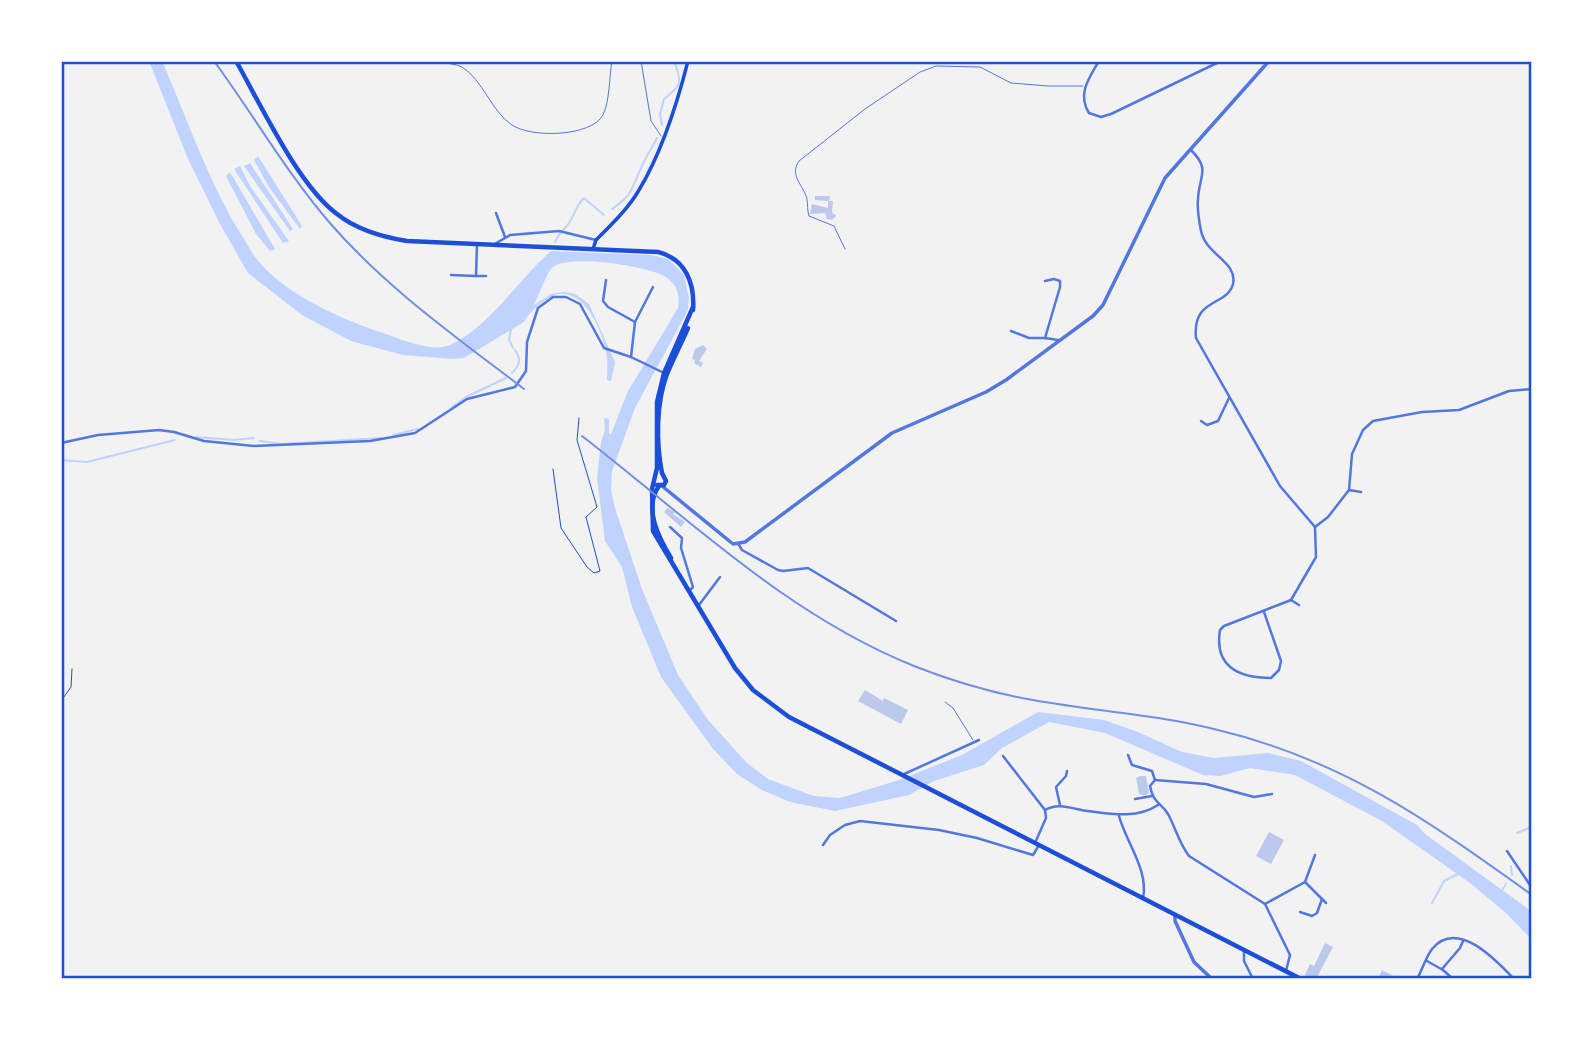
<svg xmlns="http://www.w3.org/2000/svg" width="1593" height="1040" font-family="'IBM Plex Sans',sans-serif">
<rect width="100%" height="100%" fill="#f2f2f2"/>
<!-- water -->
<g fill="#bfd3fe">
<path d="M149,61H162C187,118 207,178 239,231C246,241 251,253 259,262C287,295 343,320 383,333C401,339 431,353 450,345C489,327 518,280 551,251L651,255L668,259L684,275L689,298L688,310L635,408L612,471L611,489L615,508L642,589L678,675L708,720L747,763L768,779L814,796L840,798L899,780L962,755L1038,712L1104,720L1138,732L1182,752L1214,758L1268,753L1301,761L1417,825L1425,834L1527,908L1532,914V940L1507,914L1470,883L1382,821L1295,775L1250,768L1220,776L1203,775L1105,733L1049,722L1002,748L984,765L934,781L909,795L835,811L790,802L762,790L737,774L713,749L661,677L632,607L622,567L605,541L597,478L601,442L605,430L604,418L609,419V434H611L628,391L678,308C680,295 677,283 664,276C645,266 571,254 553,267C547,271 539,296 534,305L551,294L564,292L575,294L589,304L615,362L611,381L607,380C607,373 608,365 607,358C605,333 580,276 547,299C537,306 530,311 524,322L464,358L453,359L403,355L351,341L302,315L248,273L220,224L188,159Z"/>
<path d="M258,156L302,226L300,229L269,187L254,160Z"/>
<path d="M250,163L293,229L290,231L244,166Z"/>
<path d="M240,166L250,186L289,241L283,243L234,169Z"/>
<path d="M230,172L275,249L270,251L256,234L226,176Z"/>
</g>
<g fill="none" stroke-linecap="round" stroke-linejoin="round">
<!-- stream -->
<g stroke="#bfd3fe" stroke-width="2">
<path d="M662,125L660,114L664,99C681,85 683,83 674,61"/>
<path d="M612,209C632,196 632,188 641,168C645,158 652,148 657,138"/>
<path d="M555,242C558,234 564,230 569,223C575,214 576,205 584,198L604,215"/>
<path d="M511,329L509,339L513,348"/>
<path d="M512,373C519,366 522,360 515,350"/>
<path d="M452,407L466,397L506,378"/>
<path d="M393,435L418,429"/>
<path d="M196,437L234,440L254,438"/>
<path d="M260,441L282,444L381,438"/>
<path d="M61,460L87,462L175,440"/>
<path d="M1517,833L1532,827"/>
<path d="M1511,866L1512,875"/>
<path d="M1501,892L1506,884"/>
<path d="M1432,903L1444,881L1458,874"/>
</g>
</g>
<!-- building -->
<g fill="#bdc9ec">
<path d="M815,196H830L829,201H833L832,213L836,215L835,218H832L834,220L827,219L825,213L810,214L812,204L828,208V201L815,200Z"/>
<path d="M703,345L707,349L699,361L703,363L701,367L694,363L695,360L692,359L695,349Z"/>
<path d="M667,508L675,512L673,514L685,522L681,527L664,512Z"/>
<path d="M865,690L883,701L884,698L908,710L901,724L858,701Z"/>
<path d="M1140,776H1146L1149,793L1145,796L1139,794L1136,778Z"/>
<path d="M1269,832L1284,840L1271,864L1256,856Z"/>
<path d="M1325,943L1333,947L1316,979H1312L1305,975L1310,964L1314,966Z"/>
<path d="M1382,970L1399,979H1378Z"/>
</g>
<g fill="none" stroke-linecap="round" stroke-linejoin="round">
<!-- path -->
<g stroke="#1d4ed8" stroke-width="1">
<path d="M553,469L561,528L587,567L594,573L600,571L586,517L597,507L577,440L579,418"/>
<path d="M61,701L71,687L72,669"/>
</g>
<!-- service -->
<g stroke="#5277de" stroke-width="1">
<path d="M441,61C448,64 456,64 462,67C483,80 491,111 512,125C531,138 591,137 603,115C610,100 609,78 612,61"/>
<path d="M641,61L651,121L661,136"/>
<path d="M845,249L834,226L809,216C807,210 808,205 807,199C803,184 789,176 799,161L865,109L920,72L936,66L980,67L1011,83L1048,86H1083"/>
<path d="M945,702L953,708L973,740"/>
</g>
<!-- minor -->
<g stroke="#5277de" stroke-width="2.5">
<path d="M1099,61C1089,78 1077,94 1089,113L1101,117L1111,114L1221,61"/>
<path d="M1191,150C1211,170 1199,175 1198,199C1197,209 1199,221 1201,231C1206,255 1238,262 1233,284C1227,307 1192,297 1196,338L1280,486L1315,527L1316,557L1291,600L1224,626L1220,630C1214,666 1238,678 1271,678L1279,670L1281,661L1264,612"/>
<path d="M496,213L505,237"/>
<path d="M493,245L510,235L559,231L596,240"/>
<path d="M451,275L476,276L477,244"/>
<path d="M476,276H486"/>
<path d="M606,280L603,301L608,307L635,322"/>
<path d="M1011,331L1029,338H1045L1058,340"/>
<path d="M1045,338L1060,287V281L1054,279L1045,281"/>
<path d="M631,357L635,322L653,287"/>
<path d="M1201,421L1207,425L1218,421L1229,398"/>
<path d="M61,443L98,435L159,430L174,432L204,441L254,446L370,441L415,433L467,399L515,387L526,371L527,342L538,308L553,297H566L580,304L604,348L631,357L664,373"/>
<path d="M1349,490L1361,492"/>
<path d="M670,527L682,538L681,548L693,587L690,590"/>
<path d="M1315,527L1328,517L1349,490L1352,454L1363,430L1373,421L1422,412L1459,410L1509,391L1532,389"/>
<path d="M739,545L742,550L778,570L783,571L808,568L896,621"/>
<path d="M1291,600L1299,605"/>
<path d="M699,605L720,577"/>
<path d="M1128,755L1132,765L1152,771L1155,780"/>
<path d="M1003,756L1045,810L1046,818L1035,843"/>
<path d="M902,775L979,740"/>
<path d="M1155,780L1150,786C1154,805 1161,802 1168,814C1176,829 1179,843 1189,856L1265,904L1290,955L1286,971"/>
<path d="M1155,780L1206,784L1254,797L1272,794"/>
<path d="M1135,799L1152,796"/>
<path d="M1060,805L1056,787L1066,776L1067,771"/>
<path d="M1045,810C1059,802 1072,809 1088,811C1111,814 1137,819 1158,805"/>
<path d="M1119,816C1126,842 1149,871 1143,898"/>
<path d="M823,845L830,835L845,825L860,821L939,830L977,838L1033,855L1039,845"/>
<path d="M1507,851L1532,888"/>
<path d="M1305,882L1326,903"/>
<path d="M1265,904L1305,882L1315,855"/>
<path d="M1300,912L1312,916L1317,913L1322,899"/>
<path d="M1244,950V961L1253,979"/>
<path d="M1427,961L1443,970L1453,979"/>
<path d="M1442,969L1460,948L1463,941"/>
<path d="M1417,979C1422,970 1426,957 1432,949C1457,918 1496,960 1514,979"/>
</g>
<!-- tertiary -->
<g stroke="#5277de" stroke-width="3.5">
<path d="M662,486L733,544L745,542L892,433L986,392L1006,380L1093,316L1103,305L1165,178L1269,61"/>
<path d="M1175,915V921L1194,962L1212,979"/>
</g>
<!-- secondary -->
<path stroke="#1d4ed8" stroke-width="3.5" d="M593,249L596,240C611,225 628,209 639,190C662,152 677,104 688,61"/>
<!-- primary -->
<g stroke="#1d4ed8" stroke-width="4.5">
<path d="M236,61C261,105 298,185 337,214C357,230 382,237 407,241L658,252C686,259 695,284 693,310"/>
<path d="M693,307L664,373L657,402V468L652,489L653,531L735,668L753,690L789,717L1301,979"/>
<path d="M662,473C656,443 656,403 667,374C673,359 681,344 688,328"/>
<path d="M657,485H664L666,481L662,473"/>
<path d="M659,486C643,508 659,538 671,558"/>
</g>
<!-- rail -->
<g stroke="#7290e2" stroke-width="2">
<path d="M214,61C253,114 286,172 329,222C385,287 456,337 524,389"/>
<path d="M582,436C688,518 787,615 914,666C952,681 992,693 1033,700C1093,711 1154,714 1214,729C1342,759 1427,820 1532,895"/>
</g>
</g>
<!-- border -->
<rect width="1593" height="1040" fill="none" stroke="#ffffff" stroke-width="126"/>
<rect x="63" y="63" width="1467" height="914" fill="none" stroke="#1d4ed8" stroke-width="2.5"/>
</svg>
